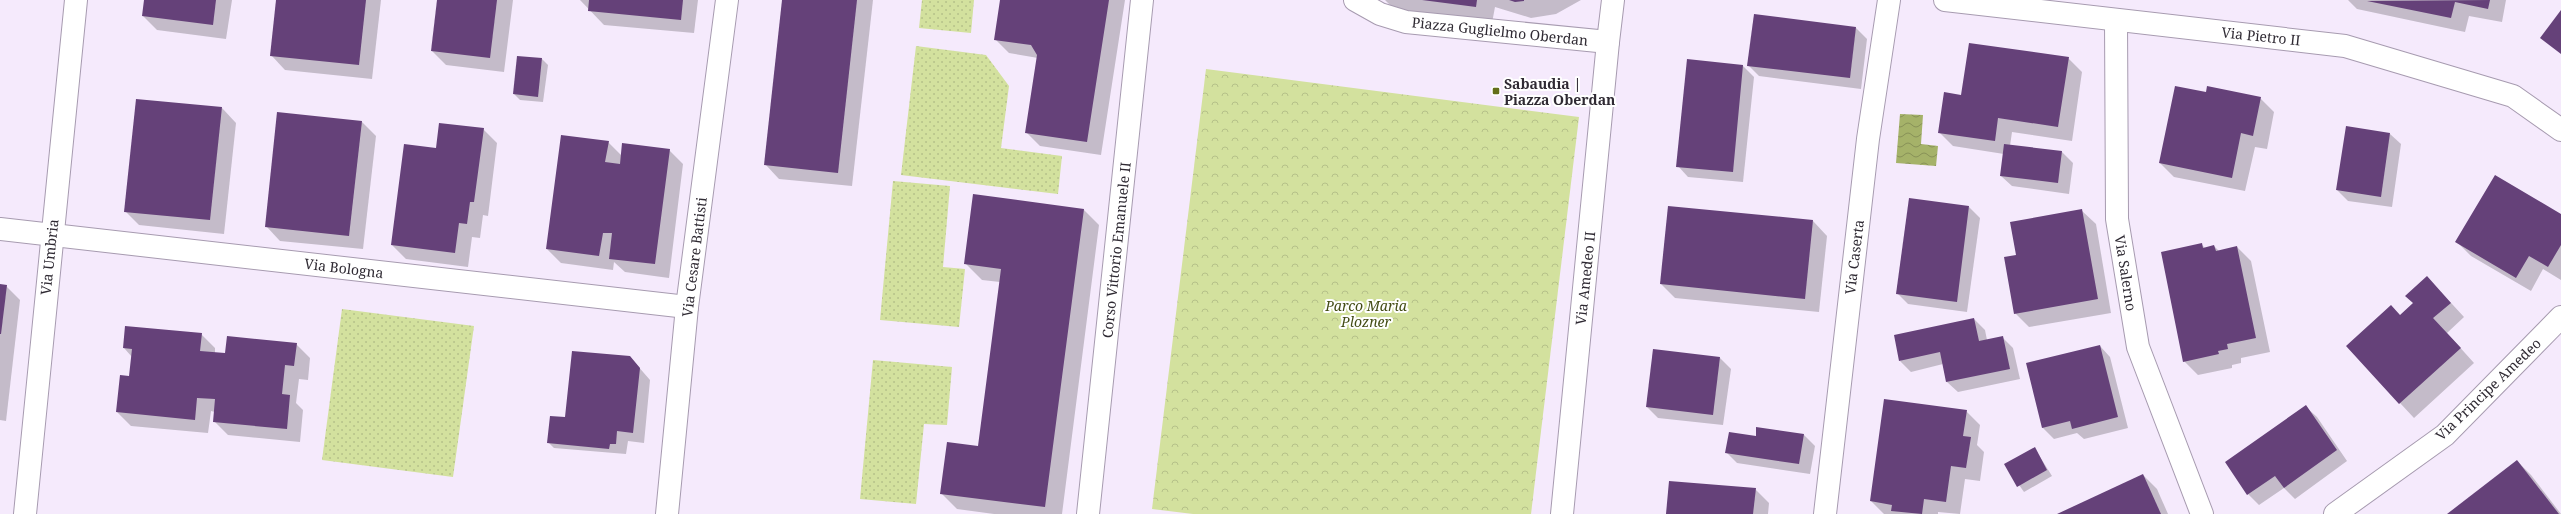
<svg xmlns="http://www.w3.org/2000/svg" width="2561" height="514" font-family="'Noto Serif',serif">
<defs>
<pattern id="grass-dots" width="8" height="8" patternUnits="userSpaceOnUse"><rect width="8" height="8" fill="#d3e19e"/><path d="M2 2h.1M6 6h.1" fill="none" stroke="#b5c189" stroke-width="1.8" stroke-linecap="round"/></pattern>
<pattern id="forest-crowns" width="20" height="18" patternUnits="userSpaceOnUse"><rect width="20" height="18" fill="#d3e19e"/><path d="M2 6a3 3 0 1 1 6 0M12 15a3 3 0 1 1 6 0" fill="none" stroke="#b5c189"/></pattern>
<pattern id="water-waves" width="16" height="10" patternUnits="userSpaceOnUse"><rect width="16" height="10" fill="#a5b269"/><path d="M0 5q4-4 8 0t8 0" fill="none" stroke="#879157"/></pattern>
</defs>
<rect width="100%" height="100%" fill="#f5eafc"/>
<!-- grass -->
<g fill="url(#grass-dots)">
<path d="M922,0H974L971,33L919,28Z"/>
<path d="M916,46L986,55L1009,86L1001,148L1062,156L1058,194L901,175Z"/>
<path d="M893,181L950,186L943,267L965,269L959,327L880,320Z"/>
<path d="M342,309L474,326L453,477L322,460Z"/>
<path d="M873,360L952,367L947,425L924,424L916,504L860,499Z"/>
</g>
<!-- forest -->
<path fill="url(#forest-crowns)" d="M1206,69L1579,117L1531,514H1193L1152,509Z"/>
<!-- water -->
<path fill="url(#water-waves)" d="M1900,114L1923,115L1921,144L1938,146L1936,166L1896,163Z"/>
<!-- shadow -->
<g fill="#0003">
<path d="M145,0H232L226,39L157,30L143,16Z"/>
<path d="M277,0H381L372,79L285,70L271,55Z"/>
<path d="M438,0H513L504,72L446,65L432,51Z"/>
<path d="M580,0H698L694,33L604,25Z"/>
<path d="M783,0H873L852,186L779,179L765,164Z"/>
<path d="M1001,0H1125L1101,155L1040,146L1026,132L1038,58L1009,53L995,39Z"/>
<path d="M1385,0H1581L1556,14L1531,18L1495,7L1492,23L1397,12Z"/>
<path d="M2348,0H2506L2502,22L2469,16L2465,32L2357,9Z"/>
<path d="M1755,16L1856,28L1867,39L1861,89L1759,76L1748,65Z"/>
<path d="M518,57L542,59L548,65L543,102L520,100L514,94Z"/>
<path d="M2068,58L2082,72L2072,141L2012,132L2010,146L2062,152L2073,163L2069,194L2012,186L2001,176L2004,154L1953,146L1939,132Z"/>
<path d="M1688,60L1743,66L1754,77L1743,182L1688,177L1678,166Z"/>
<path d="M2207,94L2260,98L2274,112L2267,149L2255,147L2245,191L2174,177L2160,163Z"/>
<path d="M222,108L236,123L224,234L139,225L125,211Z"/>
<path d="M278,113L362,122L376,136L363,249L280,241L266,226Z"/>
<path d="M483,129L497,143L488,216L483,215L480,238L472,237L468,267L406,259L392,245L437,149Z"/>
<path d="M2390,134L2401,144L2392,207L2348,201L2337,190Z"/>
<path d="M608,142L622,156L669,150L683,164L669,278L625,272L614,262L613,270L561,263L547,249Z"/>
<path d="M1969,207L1980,218L1967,312L1908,304L1897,293Z"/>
<path d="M1083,209L1099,225L1062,514H994L957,509L941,493L979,447L1000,282L982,280L966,264Z"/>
<path d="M2081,210L2096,224L2111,313L2029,327L2015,313L2017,256Z"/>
<path d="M2561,215V280L2543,269L2531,291L2471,256L2457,242Z"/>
<path d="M1813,221L1827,236L1819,312L1675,298L1661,284Z"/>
<path d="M2202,245L2205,248L2214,246L2219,251L2237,247L2251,261L2270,352L2241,358V363L2232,365V368L2198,375L2184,361Z"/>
<path d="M0,285L6,286L20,300L6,421L0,420Z"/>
<path d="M2441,292L2464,317L2447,333L2474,363L2414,418L2347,346Z"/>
<path d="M1974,319L1985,330L1987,340L2002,337L2013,348L2020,379L1958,392L1947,382L1943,364L1911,372L1900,361Z"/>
<path d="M201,334L215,348V353L226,354L296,344L310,358L308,380L299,379L296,403L303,410L300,442L228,435L214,421L215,412L211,411L208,433L131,426L117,412L130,377L132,357L124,348Z"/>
<path d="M2100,346L2110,357L2128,428L2084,439L2077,433L2054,439L2043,428L2028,364Z"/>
<path d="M630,357L650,380L644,443L628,441L626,454L554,448L548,442L566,418Z"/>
<path d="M1720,358L1731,369L1723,425L1658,418L1647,407Z"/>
<path d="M2306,407L2317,417L2347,461L2295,499L2284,488L2259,505L2248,494Z"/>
<path d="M1966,411L1980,425L1977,445L1984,452L1980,481L1965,479L1960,514L1938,512V514H1884L1871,501Z"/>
<path d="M1804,435L1815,446L1810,474L1737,463L1726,452L1756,438Z"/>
<path d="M2035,449L2052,476L2024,492L2005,465Z"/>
<path d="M2517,461L2531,475L2561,514H2449Z"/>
<path d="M2143,475L2157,489L2168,514H2060Z"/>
<path d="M1755,489L1769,503L1768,514H1667Z"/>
</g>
<!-- building -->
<g fill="#654179">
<path d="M144,0H216L213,25L142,16Z"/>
<path d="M276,0H366L359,65L270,56Z"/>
<path d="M437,0H497L490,58L431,51Z"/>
<path d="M589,0H683L681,20L588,11Z"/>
<path d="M782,0H857L838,173L764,165Z"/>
<path d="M1000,0H1109L1087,142L1025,133L1037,55L1031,45L994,40Z"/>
<path d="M1422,0H1477L1476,7Z"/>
<path d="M1509,0H1524V1L1515,2Z"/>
<path d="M2490,0L2488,9L2455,2L2451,18L2367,1Z"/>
<path d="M2561,10V54L2540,38Z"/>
<path d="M1754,14L1856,27L1850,78L1747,66Z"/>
<path d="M1969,43L2069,57L2058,127L1998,118L1995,141L1938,133L1944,92L1961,95Z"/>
<path d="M517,56L542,58L538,97L513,94Z"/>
<path d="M1687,59L1743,65L1733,172L1676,167Z"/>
<path d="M2175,86L2206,92L2207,86L2261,97L2253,136L2241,133L2232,178L2159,163Z"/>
<path d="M136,99L222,107L210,220L124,212Z"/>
<path d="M277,112L362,121L349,236L265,227Z"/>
<path d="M439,123L484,128L474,202H470L467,224L459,223L455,253L391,245L404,144L436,148Z"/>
<path d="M2346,126L2390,133L2381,197L2336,190Z"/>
<path d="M561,135L609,141L605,162L620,164L622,143L670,149L655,264L609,259L612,233H603L599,256L546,249Z"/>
<path d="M2004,144L2062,151L2058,183L2000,176Z"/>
<path d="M2495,175L2561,214V245L2548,267L2529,256L2516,278L2455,242Z"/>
<path d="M973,194L1084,209L1045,507L940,494L947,442L978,446L1001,269L964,264Z"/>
<path d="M1909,198L1969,206L1957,302L1896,294Z"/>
<path d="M1668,206L1813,220L1805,299L1660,284Z"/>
<path d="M2082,209L2098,299L2014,314L2004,257L2016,255L2010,222Z"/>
<path d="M2202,243L2203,248L2214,245L2216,251L2237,246L2256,338L2227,344L2228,349L2218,351L2219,354L2183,362L2161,252Z"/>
<path d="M2427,276L2451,303L2433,318L2461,348L2399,404L2346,346L2391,305L2400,315L2413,303L2405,296Z"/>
<path d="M0,284L7,285L1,334H0Z"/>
<path d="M1974,318L1979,341L2003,336L2010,369L1946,382L1940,352L1899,361L1894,335Z"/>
<path d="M125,326L202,333L200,351L225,353L227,336L297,343L294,366L285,365L282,394L290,395L287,429L213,422L215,399L197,398L195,420L116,412L120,375L129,376L132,349L123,348Z"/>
<path d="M2100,345L2118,417L2072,429L2070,421L2042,428L2026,363Z"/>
<path d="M1653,349L1720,357L1713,415L1646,407Z"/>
<path d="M572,351L630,356L640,368L633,433L617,431L616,444H610L609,449L547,443L550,416L565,417Z"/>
<path d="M1884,399L1967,410L1963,436L1971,437L1966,468L1951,466L1946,502L1924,499L1922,514L1891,511L1892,505L1870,501Z"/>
<path d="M2306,405L2337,450L2284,488L2275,476L2247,495L2225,462Z"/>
<path d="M1756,427L1804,434L1799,464L1725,453L1729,432L1756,436Z"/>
<path d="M2035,447L2047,470L2017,487L2004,464Z"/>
<path d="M2517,460L2559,514H2447Z"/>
<path d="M2143,474L2161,514H2057Z"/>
<path d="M1669,481L1756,488L1753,514H1666Z"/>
</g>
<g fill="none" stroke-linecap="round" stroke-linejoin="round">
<defs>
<g id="minor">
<path d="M1355,0L1380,14L1406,22L1608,42L1613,0"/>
<path d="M1945,0L2345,46L2513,96L2561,130"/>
<path d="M2116,20L2117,219L2138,347L2202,514"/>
<path d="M0,229L687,307"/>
<path d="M25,514L76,0"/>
<path d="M667,514L687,307L727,0"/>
<path d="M1088,514L1142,0"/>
<path d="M1562,514L1608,42"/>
<path d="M1825,514L1868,139L1889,0"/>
<path d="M2335,514L2445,435L2561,317"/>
</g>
</defs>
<!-- minor casing -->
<use href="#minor" stroke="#a79bb0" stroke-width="24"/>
<!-- minor -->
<use href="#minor" stroke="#fff" stroke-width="22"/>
</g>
<!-- markers -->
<rect fill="#636f19" stroke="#fff" stroke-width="1.5" x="1492" y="87" width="8" height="8" rx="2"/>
<g text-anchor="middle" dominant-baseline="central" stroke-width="4" stroke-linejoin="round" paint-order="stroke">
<!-- street labels -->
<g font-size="14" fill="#2f2a33" stroke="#fff">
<text transform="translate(1500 31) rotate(6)">Piazza Guglielmo Oberdan</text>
<text transform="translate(2261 36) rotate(6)">Via Pietro II</text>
<text transform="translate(1116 250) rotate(-84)">Corso Vittorio Emanuele II</text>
<text transform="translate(49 257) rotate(-84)">Via Umbria</text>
<text transform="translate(694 257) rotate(-83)">Via Cesare Battisti</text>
<text transform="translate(1854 257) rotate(-83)">Via Caserta</text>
<text transform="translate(344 268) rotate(7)">Via Bologna</text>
<text transform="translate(2126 273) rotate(81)">Via Salerno</text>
<text transform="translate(1585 278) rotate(-84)">Via Amedeo II</text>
<text transform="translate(2488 389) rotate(-44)">Via Principe Amedeo</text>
</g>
<!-- poi labels -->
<g font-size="14" font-weight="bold" fill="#2f2a33" stroke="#fff" text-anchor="start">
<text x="1504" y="83">Sabaudia |<tspan x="1504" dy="16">Piazza Oberdan</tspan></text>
</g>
<!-- park labels -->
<g font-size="14" font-style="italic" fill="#444d16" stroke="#fff">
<text x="1366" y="305">Parco Maria<tspan x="1366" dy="16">Plozner</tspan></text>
</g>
</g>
</svg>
